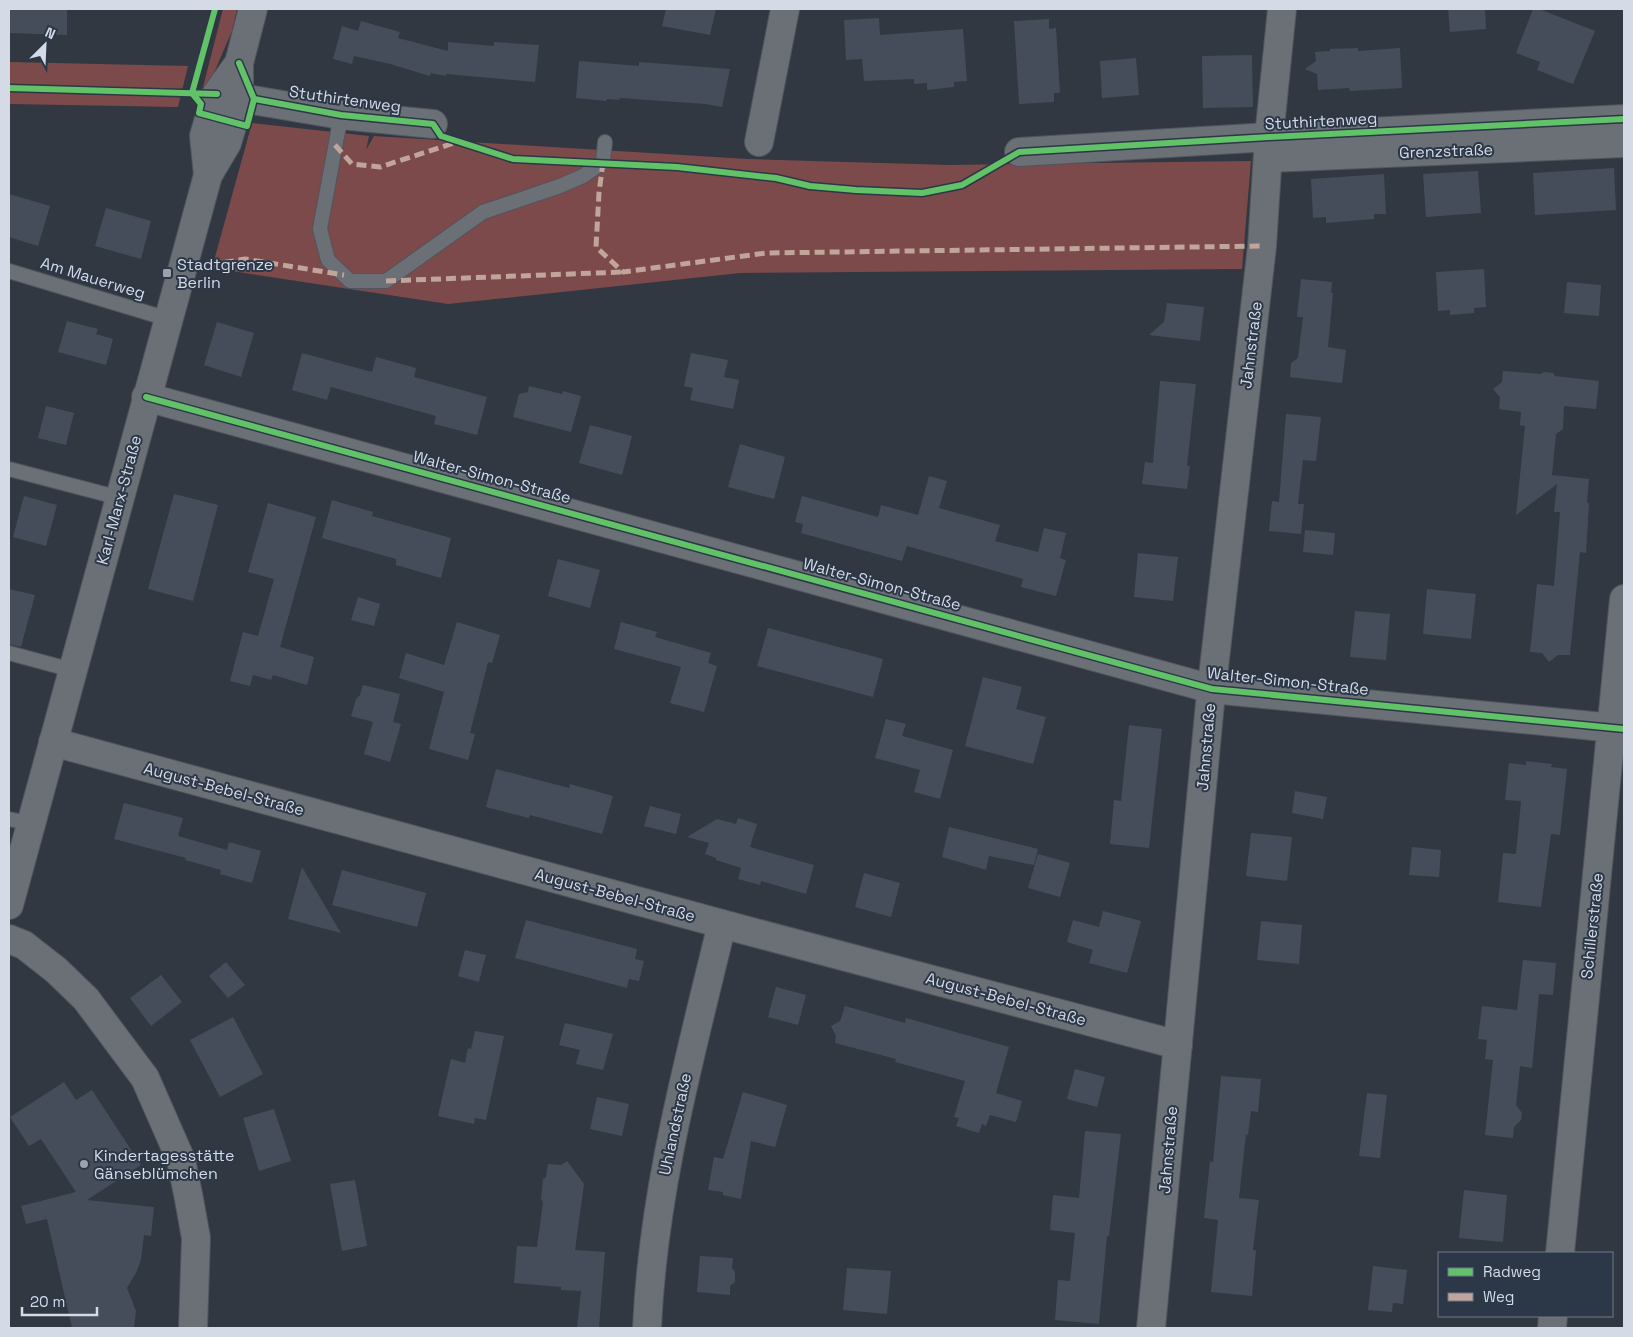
<svg xmlns="http://www.w3.org/2000/svg" width="1633" height="1337" font-family="'Space Grotesk',sans-serif">
<rect width="100%" height="100%" fill="#323841"/>
<!-- green -->
<g fill="#7c4a4b">
<path d="M223,9H237L232,31L213,75L210,88L203,87Z"/>
<path d="M9,62L188,66L178,107L9,104Z"/>
<path d="M252,123L369,136L366,150L374,136L747,159L949,165L1251,161L1242,269L740,273L448,304L212,268Z"/>
</g>
<!-- building -->
<g fill="#464d5a">
<path d="M9,9H67V35L9,33Z"/>
<path d="M666,9H716L710,35L662,26Z"/>
<path d="M1448,9H1485L1486,29L1450,32Z"/>
<path d="M1533,9H1539L1595,31L1573,84L1537,70L1540,62L1516,53Z"/>
<path d="M879,18L880,35L963,29L967,81L954,82V87L927,90V83L914,84V79L864,81L862,59L846,60L844,20Z"/>
<path d="M1049,19V29L1056,28L1060,93H1054V102L1019,104L1014,21Z"/>
<path d="M361,21L400,32L398,38L448,51V42L494,46V42L539,45L535,82L446,74V76L431,73L430,76L390,64L354,56L352,64L333,59L342,26L358,31Z"/>
<path d="M1358,48V51L1400,48L1402,88L1350,91L1349,88L1318,90L1317,74L1305,69L1316,61L1315,52L1330,51V49Z"/>
<path d="M1252,55L1253,107L1203,108L1202,56Z"/>
<path d="M1136,58L1139,95L1102,98L1100,61Z"/>
<path d="M579,61L639,66V62L730,69L722,107L705,104L620,98L619,100L607,99L606,101L576,98Z"/>
<path d="M1614,168L1616,210L1535,215L1533,173Z"/>
<path d="M1478,171L1481,213L1426,217L1423,174Z"/>
<path d="M1384,174L1386,214H1374V219L1326,223V217L1313,218L1311,179Z"/>
<path d="M9,194L50,206L38,246L9,237Z"/>
<path d="M106,208L151,221L141,259L95,246Z"/>
<path d="M1484,269L1486,307L1474,308V313L1450,315V310L1438,311L1436,272Z"/>
<path d="M1301,279L1332,282L1331,293H1333L1328,347L1346,350L1342,383L1290,377L1291,363L1298,358L1303,317H1297Z"/>
<path d="M1567,282L1601,285L1599,316L1564,313Z"/>
<path d="M1167,303L1204,307L1200,341L1149,335L1164,322Z"/>
<path d="M67,321L98,329L96,334L113,339L106,365L58,352Z"/>
<path d="M217,322L254,333L241,377L204,365Z"/>
<path d="M302,353L372,372L376,357L416,368L414,377L487,397L477,435L434,424L436,416L331,387L327,400L292,390Z"/>
<path d="M691,353L728,360L724,377L739,380L733,409L690,400L693,388L684,386Z"/>
<path d="M1503,371L1541,374L1544,372L1553,373L1555,376L1599,381L1596,409L1564,406L1563,429L1556,434L1552,475L1589,479L1587,502L1589,504L1586,553L1580,552L1570,655H1558L1549,662L1542,653L1530,652L1537,584L1554,586L1560,512H1554L1557,484L1516,515L1525,426L1520,425L1521,412L1499,409L1500,397L1493,389L1502,382Z"/>
<path d="M1160,381L1196,384L1187,466H1190L1187,489L1142,484L1145,462L1153,463Z"/>
<path d="M529,386L562,394L563,391L581,396L571,432L513,417L519,394L528,392Z"/>
<path d="M46,406L74,413L66,445L38,438Z"/>
<path d="M1286,414L1321,417L1316,461L1303,460L1298,504H1304L1301,534L1269,531L1272,501L1279,502Z"/>
<path d="M590,425L632,436L622,475L579,463Z"/>
<path d="M740,444L785,457L774,499L728,487Z"/>
<path d="M929,476L947,481L939,508L1000,525L995,541L1038,552L1044,528L1066,533L1060,558L1066,560L1056,596L1021,587L1023,579L907,546L902,561L801,533L803,524L795,522L802,496L878,517L881,505L918,515Z"/>
<path d="M174,494L218,505L193,601L148,589Z"/>
<path d="M24,496L57,505L46,546L13,537Z"/>
<path d="M332,500L373,512L372,516L451,538L441,578L396,565V559L322,538Z"/>
<path d="M268,503L316,517L280,647L314,657L307,685L273,675L271,680L253,675L250,686L230,681L243,632L258,636L274,579L248,572Z"/>
<path d="M1305,530L1335,533L1333,555L1303,552Z"/>
<path d="M1138,553L1178,557L1173,601L1134,597Z"/>
<path d="M558,559L600,570L590,608L548,596Z"/>
<path d="M9,589L35,595L21,647L9,644Z"/>
<path d="M1427,589L1476,594L1471,639L1423,634Z"/>
<path d="M358,597L380,604L374,626L351,620Z"/>
<path d="M1355,611L1390,614L1386,660L1350,657Z"/>
<path d="M457,622L500,635L492,663L488,662L470,733L475,734L468,760L429,749L444,692L399,678L406,653L444,665Z"/>
<path d="M621,622L657,632L655,637L711,653L708,663L717,666L704,712L670,703L681,667L614,649Z"/>
<path d="M768,628L883,659L873,697L757,666Z"/>
<path d="M983,677L1022,687L1016,709L1046,717L1033,764L965,746Z"/>
<path d="M363,685L400,694L393,722L401,724L390,762L364,754L373,722L351,716L356,699L360,695Z"/>
<path d="M886,719L906,724L902,736L953,750L940,799L914,792L920,770L875,758Z"/>
<path d="M1129,725L1162,729L1149,848L1110,844L1114,800L1121,801Z"/>
<path d="M1526,761L1552,764L1551,767L1567,769L1560,835L1551,834L1541,907L1498,902L1503,853L1516,854L1521,801L1505,800L1509,763L1526,765Z"/>
<path d="M496,769L569,788L570,784L613,796L602,834L530,815L529,818L486,807Z"/>
<path d="M1295,791L1327,797L1323,819L1292,813Z"/>
<path d="M124,803L183,818L178,836L227,850L229,842L261,851L252,883L220,874L221,870L185,860L186,858L114,839Z"/>
<path d="M650,806L681,814L676,834L644,826Z"/>
<path d="M738,818L757,824L750,847L814,865L806,894L761,881L760,885L738,879L741,868L716,860V858L705,854L709,843L687,837L717,819L736,824Z"/>
<path d="M949,827L1038,849L1034,865L989,856L986,870L942,857Z"/>
<path d="M1251,833L1292,837L1287,881L1246,876Z"/>
<path d="M1412,847L1441,850L1439,877L1409,875Z"/>
<path d="M1038,854L1070,863L1060,897L1028,888Z"/>
<path d="M302,867L341,933L288,919Z"/>
<path d="M342,870L426,893L417,927L332,905Z"/>
<path d="M864,873L900,883L891,917L855,907Z"/>
<path d="M1103,911L1141,921L1127,973L1089,963L1093,950L1067,942L1073,920L1099,927Z"/>
<path d="M526,920L637,949L635,959L644,961L639,981L629,979L627,988L515,958Z"/>
<path d="M1261,921L1302,925L1299,964L1257,960Z"/>
<path d="M465,950L486,955L479,982L458,976Z"/>
<path d="M1523,960L1556,963L1553,995L1539,994L1532,1068L1520,1066L1516,1105L1522,1113L1521,1120L1514,1127L1513,1138L1485,1135L1493,1060L1485,1059L1487,1040L1478,1039L1482,1006L1517,1010Z"/>
<path d="M226,962L245,985L228,998L209,976Z"/>
<path d="M161,975L182,1002L151,1026L130,998Z"/>
<path d="M776,987L806,995L798,1025L768,1017Z"/>
<path d="M845,1006L905,1023L906,1018L1009,1047L996,1093L1022,1101L1016,1122L990,1115L986,1126L982,1124L979,1133L956,1126L959,1118L954,1117L965,1081L895,1062L896,1059L835,1043L836,1036L831,1026L840,1021Z"/>
<path d="M233,1017L263,1074L220,1097L190,1040Z"/>
<path d="M565,1023L613,1034L603,1070L576,1064L580,1050L559,1045Z"/>
<path d="M475,1031L504,1036L486,1120L475,1118L474,1124L438,1116L451,1059L465,1063L468,1048L471,1049Z"/>
<path d="M1075,1069L1105,1077L1097,1107L1067,1099Z"/>
<path d="M1221,1076L1261,1079L1258,1112L1251,1111L1248,1135L1246,1134L1239,1198L1259,1200L1253,1250H1256L1252,1296L1211,1292L1218,1220L1204,1218L1210,1161L1213,1162Z"/>
<path d="M64,1082L76,1100L92,1090L141,1165L87,1200L154,1207L151,1236L144,1235L141,1259L137,1271L127,1288L136,1311L134,1328H72L47,1219L26,1224L21,1206L76,1192L41,1139L29,1146L10,1117Z"/>
<path d="M743,1092L787,1105L775,1147L751,1141L741,1199L723,1195V1192L708,1190L714,1157L723,1159Z"/>
<path d="M1367,1093L1387,1095L1380,1158L1359,1156Z"/>
<path d="M597,1097L629,1104L622,1136L590,1129Z"/>
<path d="M274,1109L291,1161L259,1171L243,1118Z"/>
<path d="M1085,1131L1121,1134L1109,1236H1107L1099,1324L1055,1320L1058,1280L1070,1281L1075,1233L1050,1230L1053,1195L1079,1198Z"/>
<path d="M567,1161L584,1184L575,1250L605,1252L599,1328H577L581,1291L561,1290V1287L514,1283L517,1246L537,1247L543,1202L541,1199L543,1179L546,1177L548,1164L561,1165Z"/>
<path d="M355,1180L367,1246L342,1251L330,1184Z"/>
<path d="M1464,1190L1507,1195L1503,1242L1459,1238Z"/>
<path d="M700,1256L733,1258L732,1268L735,1272V1282L730,1286V1295L697,1292Z"/>
<path d="M1373,1266L1407,1270L1403,1304L1393,1303L1392,1312L1368,1310Z"/>
<path d="M847,1268L891,1271L887,1314L843,1310Z"/>
</g>
<g fill="none" stroke-linecap="round" stroke-linejoin="round">
<defs>
<g id="service">
<path d="M341,115L320,229L328,260L350,281H386L483,212L560,186L583,176L603,162L605,142"/>
<path d="M9,271L168,319"/>
<path d="M9,469L120,498"/>
<path d="M9,653L72,670"/>
<path d="M9,819L31,824"/>
</g>
<g id="minor">
<path d="M217,94L341,115L433,124"/>
<path d="M759,142L785,9"/>
<path d="M1019,152L1269,137L1624,119"/>
<path d="M1268,158L1624,143"/>
<path d="M146,397L1212,689L1624,729"/>
<path d="M53,742L737,928L1178,1045"/>
<path d="M9,939L24,945L56,970L86,999L145,1078L181,1160L189,1199L196,1238L193,1328"/>
<path d="M1560,1253L1624,599"/>
<path d="M647,1328C653,1190 690,1057 722,924"/>
<path d="M1151,1328L1210,703L1262,246L1269,137L1282,9"/>
<path d="M1552,1328L1553,1316"/>
</g>
<g id="secondary">
<path d="M208,175L204,136L216,95L239,63"/>
<path d="M9,905L208,175L227,143L239,102V63L253,9"/>
</g>
</defs>
<!-- service casing -->
<use href="#service" stroke="#50555d" stroke-width="16"/>
<!-- minor casing -->
<use href="#minor" stroke="#50555d" stroke-width="30"/>
<!-- secondary casing -->
<use href="#secondary" stroke="#50555d" stroke-width="30"/>
<!-- service -->
<use href="#service" stroke="#6b7077" stroke-width="14"/>
<!-- minor -->
<use href="#minor" stroke="#6b7077" stroke-width="28"/>
<!-- secondary -->
<use href="#secondary" stroke="#6b7077" stroke-width="28"/>
<!-- quiet -->
<g stroke="#c0a59a" stroke-width="5" stroke-dasharray="10 5" stroke-linecap="butt">
<path d="M335,145L352,164L380,167L457,142"/>
<path d="M603,162L599,193L596,247L623,272L766,253L1262,246"/>
<path d="M209,265L245,259L344,275"/>
<path d="M386,281L623,272"/>
</g>
<defs>
<g id="cycleway">
<path d="M9,88L217,94"/>
<path d="M192,93L201,104L199,113L247,126L254,99L239,63"/>
<path d="M192,93L215,9"/>
<path d="M254,99L341,115L433,124L441,136L513,159L677,167L776,178L810,186L856,190L922,193L962,185L1019,152L1269,137L1624,119"/>
<path d="M146,397L1212,689L1624,729"/>
</g>
</defs>
<!-- cycleway casing -->
<use href="#cycleway" stroke="#2c3747" stroke-width="9"/>
<!-- cycleway -->
<use href="#cycleway" stroke="#61c268" stroke-width="6"/>
</g>
<!-- markers -->
<g fill="#9ba2ac" stroke="#2c3747" stroke-width="2">
<rect x="162" y="268" width="10" height="10" rx="2.5"/>
<circle cx="84" cy="1164" r="5"/>
</g>
<g text-anchor="middle" dominant-baseline="central" stroke-width="4" stroke-linejoin="round" paint-order="stroke">
<!-- street labels -->
<g font-size="16" fill="#d4dbe6" stroke="#2c3747">
<text transform="translate(345 99) rotate(8)">Stuthirtenweg</text>
<text transform="translate(1321 121) rotate(-3)">Stuthirtenweg</text>
<text transform="translate(1446 151) rotate(-2)">Grenzstraße</text>
<text transform="translate(93 278) rotate(17)">Am Mauerweg</text>
<text transform="translate(1251 345) rotate(-83)">Jahnstraße</text>
<text transform="translate(492 477) rotate(15)">Walter-Simon-Straße</text>
<text transform="translate(119 500) rotate(-75)">Karl-Marx-Straße</text>
<text transform="translate(882 584) rotate(15)">Walter-Simon-Straße</text>
<text transform="translate(1288 681) rotate(6)">Walter-Simon-Straße</text>
<text transform="translate(1206 747) rotate(-85)">Jahnstraße</text>
<text transform="translate(224 789) rotate(15)">August-Bebel-Straße</text>
<text transform="translate(615 895) rotate(15)">August-Bebel-Straße</text>
<text transform="translate(1592 926) rotate(-84)">Schillerstraße</text>
<text transform="translate(1006 999) rotate(15)">August-Bebel-Straße</text>
<text transform="translate(675 1124) rotate(-78)">Uhlandstraße</text>
<text transform="translate(1168 1150) rotate(-85)">Jahnstraße</text>
</g>
<!-- poi labels -->
<g font-size="16" fill="#d4dbe6" stroke="#2c3747" text-anchor="start">
<text x="177" y="264">Stadtgrenze<tspan x="177" dy="18">Berlin</tspan></text>
<text x="94" y="1155">Kindertagesstätte<tspan x="94" dy="18">Gänseblümchen</tspan></text>
</g>
</g>
<!-- border -->
<rect width="1633" height="1337" fill="none" stroke="#d4dbe6" stroke-width="20"/>
<!-- legend -->
<rect x="1438" y="1252" width="175" height="65" fill="#2c3747" stroke="#6f7987"/>
<rect x="1448" y="1268" width="25" height="8" fill="#61c268" stroke="#6f7987"/>
<text x="1483" y="1277" font-size="15" fill="#d4dbe6">Radweg</text>
<rect x="1448" y="1293" width="25" height="8" fill="#c0a59a" stroke="#6f7987"/>
<text x="1483" y="1302" font-size="15" fill="#d4dbe6">Weg</text>
<!-- north arrow -->
<g transform="translate(45 45) rotate(24)" stroke="#2c3747" stroke-width="4" paint-order="stroke">
<path d="M0-4L9 19L0 12L-9 19Z" fill="#d4dbe6"/>
<text y="-8" font-size="14" font-weight="bold" text-anchor="middle" fill="#d4dbe6">N</text>
</g>
<!-- scale -->
<path d="M22 1307v8h75v-8" fill="none" stroke="#d4dbe6" stroke-width="2.5"/>
<text x="30" y="1307" font-size="15" fill="#d4dbe6" stroke="#2c3747" stroke-width="4" paint-order="stroke">20 m</text>
</svg>
